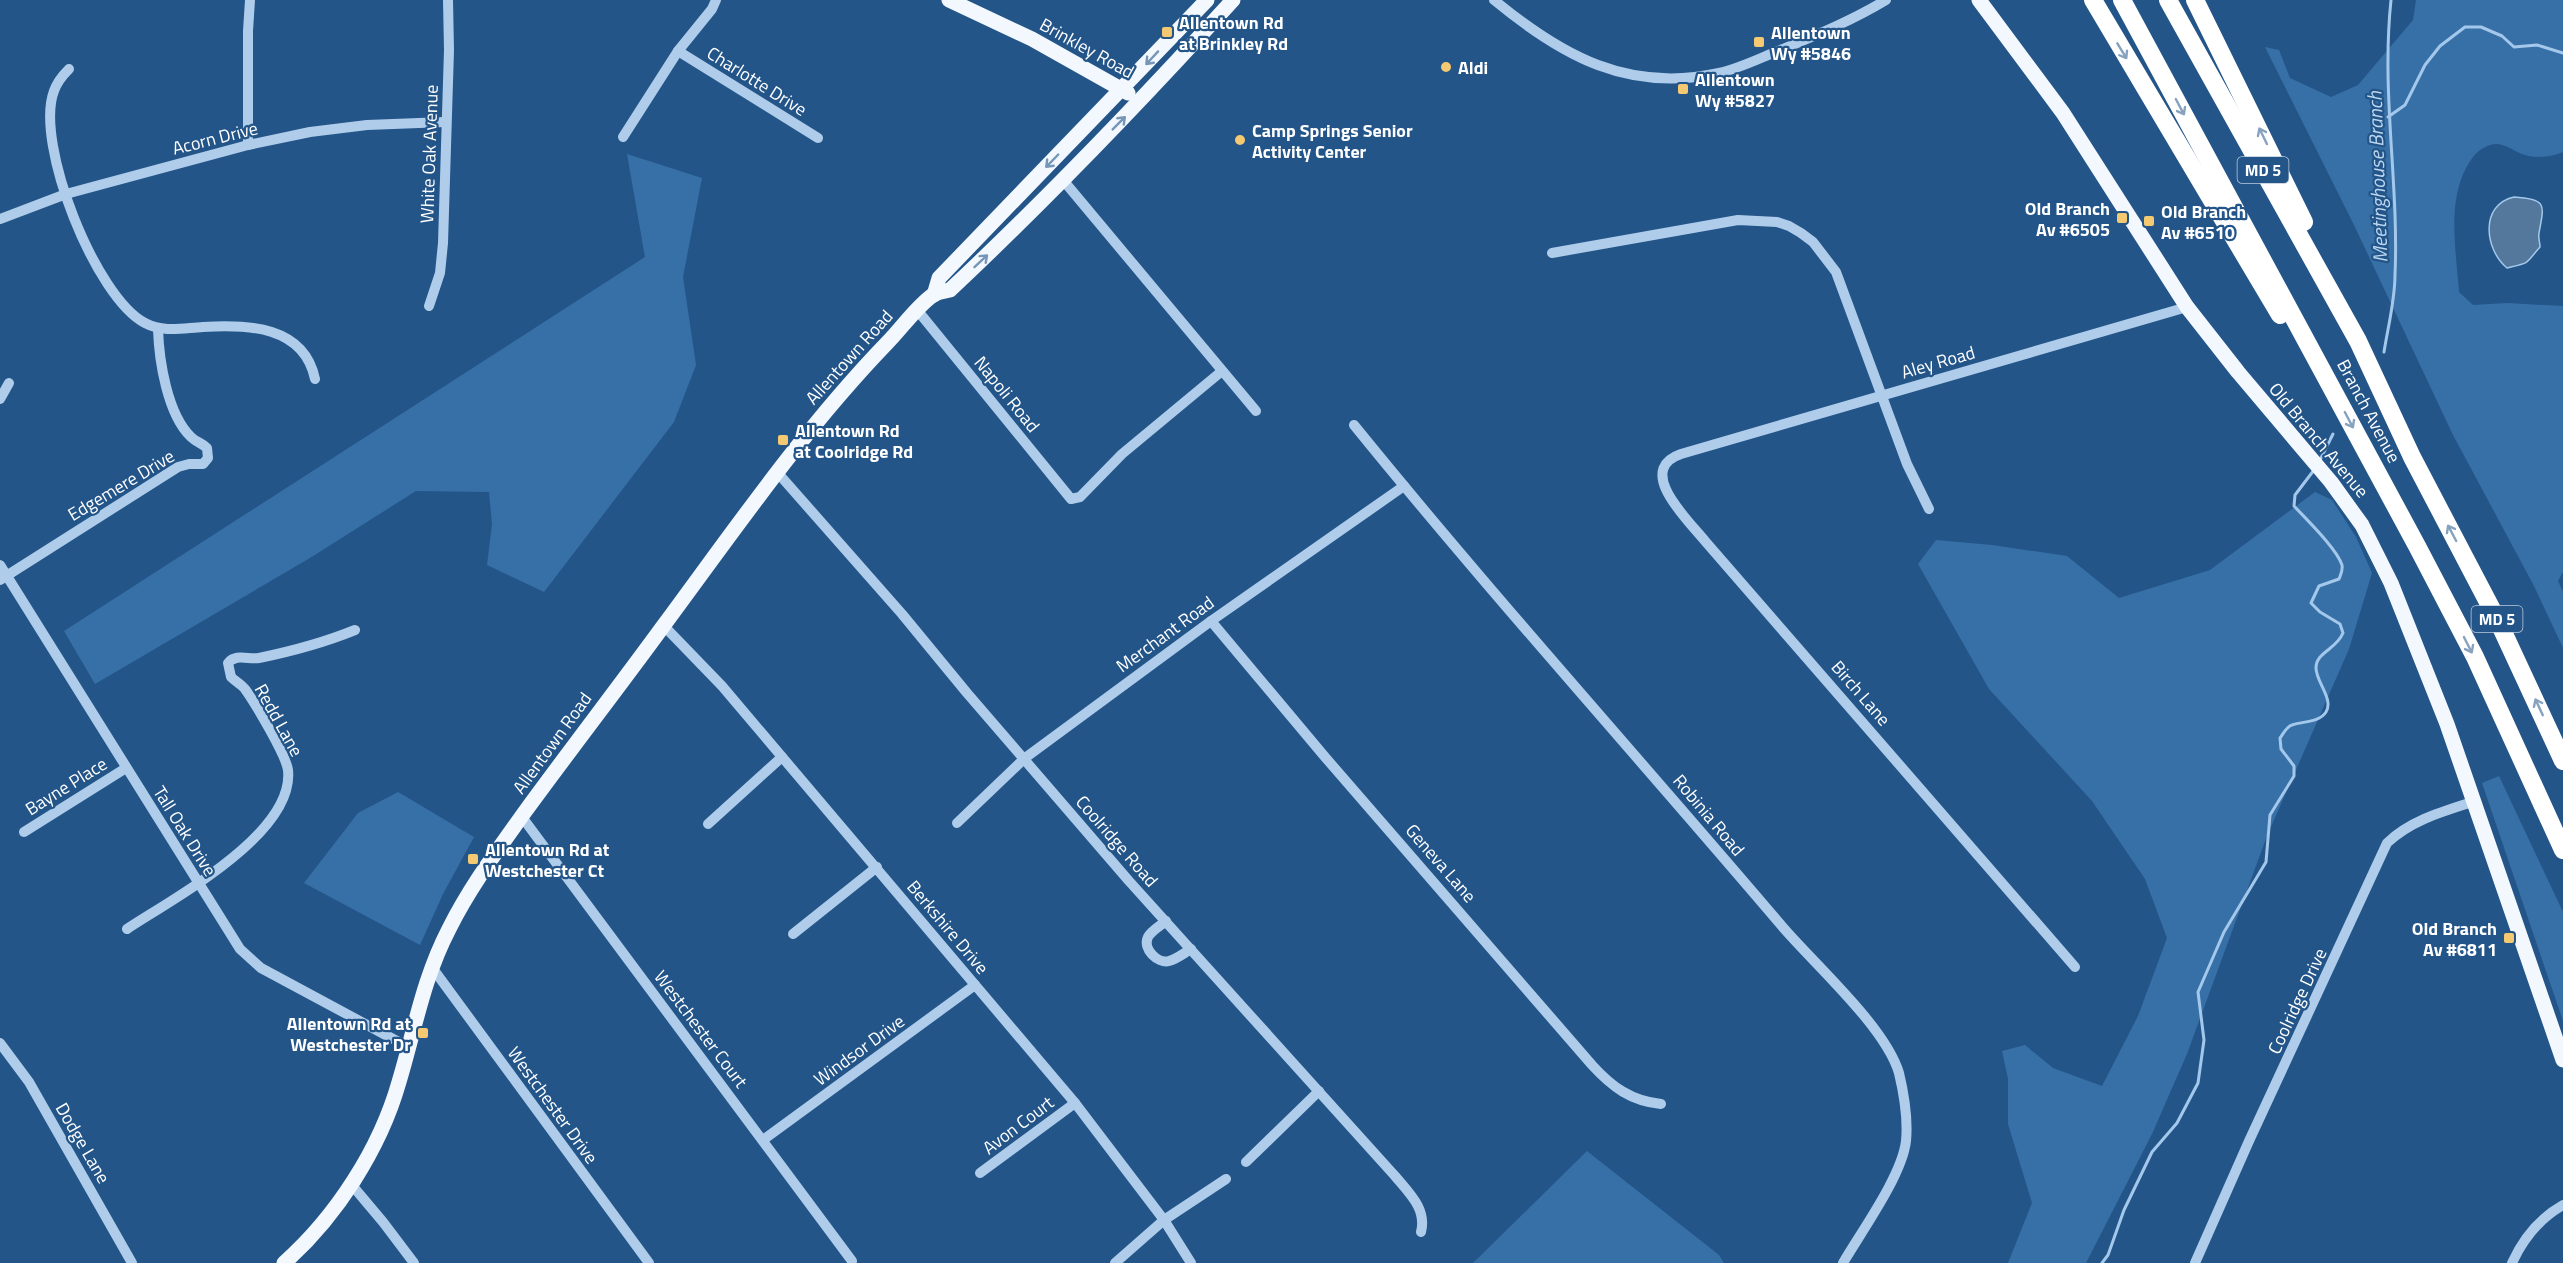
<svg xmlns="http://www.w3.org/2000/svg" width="2563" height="1263" font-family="'Titillium Web',sans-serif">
<rect width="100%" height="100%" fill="#235589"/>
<!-- green -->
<g fill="#3770a6">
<path d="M2416,0H2563V152C2551,157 2535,159 2522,154C2514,151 2507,145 2497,144C2488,144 2478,150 2473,157C2445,194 2456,249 2459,292L2473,305L2507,303L2563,306V572L2558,581L2563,592V648L2534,586L2453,435L2354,225L2265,47L2279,50L2290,78L2331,97L2358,85L2413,20Z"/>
<path d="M627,154L702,178L683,277L696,365L674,422L544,592L487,565L492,524L489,492L416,491L310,558L95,684L64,631L645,257Z"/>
<path d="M2315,492L2332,500L2356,537L2372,573L2349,649L2267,836L2187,1054L2152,1134L2086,1263H2008L2032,1203L2008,1124V1079L2002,1051L2025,1045L2053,1068L2102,1086L2138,1016L2167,938L2145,879L2092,801L1989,689L1918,564L1936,540L1992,545L2067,556L2119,598L2210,570Z"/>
<path d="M2499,776L2563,912V1021L2482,783Z"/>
<path d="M398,792L474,837L443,894L420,945L304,883L358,813Z"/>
<path d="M1587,1151L1719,1255L1724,1263H1473Z"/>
</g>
<!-- water -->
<path fill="#54789c" stroke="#a3c8eb" stroke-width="1.5" d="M2514,197C2548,199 2544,205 2539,233C2538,238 2540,242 2540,247C2524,265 2532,262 2507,268C2485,250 2479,205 2514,197Z"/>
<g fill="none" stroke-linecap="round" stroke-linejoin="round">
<!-- stream -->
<g stroke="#a3c8eb" stroke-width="3">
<path d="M2388,117L2405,105L2425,65L2440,46L2465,27H2481L2502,36L2514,47L2537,45L2563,53"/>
<path d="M2384,352C2388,327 2395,300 2395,275C2399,182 2381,94 2391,0"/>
<path d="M2319,462L2333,434"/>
<path d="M2102,1263L2108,1255L2124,1210L2152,1152L2177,1123L2198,1083L2204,1040L2198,992L2224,932L2266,862L2270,815L2294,776V766L2281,749L2280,738C2283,734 2287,726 2292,725C2303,721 2319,723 2326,712C2334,699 2316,682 2316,668C2316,652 2336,650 2343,633L2340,624L2320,612L2311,603L2319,586L2339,579C2341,574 2343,571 2342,565C2337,549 2307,520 2294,506L2295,495L2314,470"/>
</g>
<!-- minor -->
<g stroke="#afcdea" stroke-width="10">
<path d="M1494,0C1562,56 1628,93 1719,73C1741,68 1762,57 1783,49C1819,34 1853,20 1886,0"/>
<path d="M678,51L818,138"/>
<path d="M69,69C63,75 57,82 54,91C34,143 96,298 145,323C164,333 183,328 203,327C248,324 304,326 315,379"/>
<path d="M623,137L678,51L712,9L716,0"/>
<path d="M248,145V31L250,0"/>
<path d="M1063,180L1256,411"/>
<path d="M0,219L66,194L248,145L310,132L367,125L445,122"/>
<path d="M1552,253L1738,220L1777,222L1789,226L1801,233L1813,242L1836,272L1907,464L1929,509"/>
<path d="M429,306L440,273L443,243L449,50L448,0"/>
<path d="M918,311L1071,499L1080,497L1122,454L1222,371"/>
<path d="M0,399L9,383"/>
<path d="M1354,425C1492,595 1639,758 1781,925C1813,963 1885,1026 1899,1073C1904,1094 1908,1120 1906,1141C1902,1176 1861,1232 1843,1263"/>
<path d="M777,472L902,614L967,693L1129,881L1395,1176C1409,1193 1427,1209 1421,1232"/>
<path d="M0,565L240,949L261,968L408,1047"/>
<path d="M0,580L178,467L189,464H203L208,458L207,448C202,443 196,442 191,437C167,414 159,360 158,329"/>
<path d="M1211,621L1325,757L1592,1065C1612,1087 1631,1101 1661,1104"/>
<path d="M664,626L722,686L1075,1103L1164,1220L1191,1263"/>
<path d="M522,817L852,1261"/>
<path d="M957,823L1025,758L1211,621L1404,486"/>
<path d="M708,824L782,757"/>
<path d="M24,832L126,768"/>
<path d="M1166,921C1160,926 1151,931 1148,937C1142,949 1158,964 1169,961C1177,959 1184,953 1191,949"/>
<path d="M127,929C172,899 295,834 288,770C286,755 255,703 245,689C241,684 235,681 231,677L228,663C236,653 249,660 259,658C293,651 323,643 355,630"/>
<path d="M793,934L877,867"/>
<path d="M431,966L649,1263"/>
<path d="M2075,967L1705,541C1689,521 1634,470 1681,454L2187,307"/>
<path d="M0,1043L29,1082L132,1263"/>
<path d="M763,1140L975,985"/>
<path d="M1246,1162L1319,1091"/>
<path d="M980,1173L1075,1103"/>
<path d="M351,1184L383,1222L414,1263"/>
<path d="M1115,1263L1164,1220L1226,1179"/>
<path d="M2195,1263L2249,1141L2387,843C2411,820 2444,811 2475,801"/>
<path d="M2512,1263C2523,1239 2540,1218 2563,1205"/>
</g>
<!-- major -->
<g stroke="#f3f8fe" stroke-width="15">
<path d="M949,0L1032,39L1128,93"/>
<path d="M1979,0L2063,113L2187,307L2238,372L2331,482L2362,525L2391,583L2447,724L2563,1060"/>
<path d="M934,295L939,278L1207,0"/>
<path d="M284,1263C336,1217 380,1149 399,1082C415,1029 423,979 449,929C470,887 497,851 524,813C570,750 618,688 664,625C735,529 804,429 887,343C902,328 916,307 933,295C938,292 945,291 950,290C1049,197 1142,100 1233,0"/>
</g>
<!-- highway -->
<g stroke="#fff" stroke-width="18">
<path d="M2093,0L2280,315"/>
<path d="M2122,0L2417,546L2475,657L2563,850"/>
<path d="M2168,0L2358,341L2412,457L2499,623L2563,761"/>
<path d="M2195,0L2304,222"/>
</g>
</g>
<!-- one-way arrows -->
<defs><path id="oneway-shaft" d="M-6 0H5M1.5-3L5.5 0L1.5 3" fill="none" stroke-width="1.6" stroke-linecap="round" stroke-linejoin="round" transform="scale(1.5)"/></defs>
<g stroke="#86a2be">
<use href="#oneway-shaft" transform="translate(2122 51) rotate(59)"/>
<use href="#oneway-shaft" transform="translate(2180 107) rotate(62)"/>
<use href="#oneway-shaft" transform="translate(2263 136) rotate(-116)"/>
<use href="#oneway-shaft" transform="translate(2349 420) rotate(62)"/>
<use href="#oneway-shaft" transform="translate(2452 533) rotate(-118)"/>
<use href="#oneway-shaft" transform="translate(2468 645) rotate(63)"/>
<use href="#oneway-shaft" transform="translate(2539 707) rotate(-115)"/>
</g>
<g stroke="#7696b8">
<use href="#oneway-shaft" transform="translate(1152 58) rotate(133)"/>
<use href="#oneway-shaft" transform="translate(1119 123) rotate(-45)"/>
<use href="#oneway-shaft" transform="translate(1052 161) rotate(134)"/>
<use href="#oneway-shaft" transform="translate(981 261) rotate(-43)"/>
</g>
<!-- markers -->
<g fill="#f5c872" stroke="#235589" stroke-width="2">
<rect x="1161" y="26" width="12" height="12" rx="3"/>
<rect x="1753" y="36" width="12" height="12" rx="3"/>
<circle cx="1446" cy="67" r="6"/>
<rect x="1677" y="83" width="12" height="12" rx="3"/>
<circle cx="1240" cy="140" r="6"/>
<rect x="2116" y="212" width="12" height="12" rx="3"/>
<rect x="2143" y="215" width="12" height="12" rx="3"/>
<rect x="777" y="434" width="12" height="12" rx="3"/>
<rect x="467" y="853" width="12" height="12" rx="3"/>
<rect x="2503" y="932" width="12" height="12" rx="3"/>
<rect x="417" y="1027" width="12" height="12" rx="3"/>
</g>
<g text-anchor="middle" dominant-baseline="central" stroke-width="4.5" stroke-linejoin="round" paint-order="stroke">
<!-- shield labels -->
<g fill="#235589" stroke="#bdccdc" stroke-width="1.5">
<rect x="2237.5" y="157" width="51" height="26" rx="4.5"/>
<rect x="2471.5" y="606" width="51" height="26" rx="4.5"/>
</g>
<g font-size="16" font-weight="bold" fill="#fff">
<text x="2263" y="170">MD 5</text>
<text x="2497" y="619">MD 5</text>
</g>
<!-- poi labels -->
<g font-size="18" font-weight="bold" fill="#fff" stroke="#235589" text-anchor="start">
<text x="1179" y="22">Allentown Rd<tspan x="1179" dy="21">at Brinkley Rd</tspan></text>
<text x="1771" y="32">Allentown<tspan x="1771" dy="21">Wy #5846</tspan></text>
<text x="1458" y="67">Aldi</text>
<text x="1695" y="79">Allentown<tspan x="1695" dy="21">Wy #5827</tspan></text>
<text x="1252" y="130">Camp Springs Senior<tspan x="1252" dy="21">Activity Center</tspan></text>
<text x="2110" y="208" text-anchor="end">Old Branch<tspan x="2110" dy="21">Av #6505</tspan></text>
<text x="2161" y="211">Old Branch<tspan x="2161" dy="21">Av #6510</tspan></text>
<text x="795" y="430">Allentown Rd<tspan x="795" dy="21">at Coolridge Rd</tspan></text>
<text x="485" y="849">Allentown Rd at<tspan x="485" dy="21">Westchester Ct</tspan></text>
<text x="2497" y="928" text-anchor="end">Old Branch<tspan x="2497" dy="21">Av #6811</tspan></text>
<text x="411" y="1023" text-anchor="end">Allentown Rd at<tspan x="411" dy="21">Westchester Dr</tspan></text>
</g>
<!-- street labels -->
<g font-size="18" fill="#fff" stroke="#235589">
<text transform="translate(1087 48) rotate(29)">Brinkley Road</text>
<text transform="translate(757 81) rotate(32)">Charlotte Drive</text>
<text transform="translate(215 138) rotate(-14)">Acorn Drive</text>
<text transform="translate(429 154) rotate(-88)">White Oak Avenue</text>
<text transform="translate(849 357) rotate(-48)">Allentown Road</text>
<text transform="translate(1938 362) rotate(-16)">Aley Road</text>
<text transform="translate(1007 394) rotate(51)">Napoli Road</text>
<text transform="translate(2369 411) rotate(62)">Branch Avenue</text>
<text transform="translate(2319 440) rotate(50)">Old Branch Avenue</text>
<text transform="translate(121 485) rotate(-31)">Edgemere Drive</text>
<text transform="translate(1165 634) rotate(-36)">Merchant Road</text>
<text transform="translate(1861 693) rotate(49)">Birch Lane</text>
<text transform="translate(279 720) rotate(61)">Redd Lane</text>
<text transform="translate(552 743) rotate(-54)">Allentown Road</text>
<text transform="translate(66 786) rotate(-32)">Bayne Place</text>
<text transform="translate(1709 815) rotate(50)">Robinia Road</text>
<text transform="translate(185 831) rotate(58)">Tall Oak Drive</text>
<text transform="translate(1117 841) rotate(49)">Coolridge Road</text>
<text transform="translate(1441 863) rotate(49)">Geneva Lane</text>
<text transform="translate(948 927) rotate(50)">Berkshire Drive</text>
<text transform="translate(2297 1001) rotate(-65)">Coolridge Drive</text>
<text transform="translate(701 1029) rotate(53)">Westchester Court</text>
<text transform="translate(859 1050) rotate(-36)">Windsor Drive</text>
<text transform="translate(553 1105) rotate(54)">Westchester Drive</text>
<text transform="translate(1018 1125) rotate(-37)">Avon Court</text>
<text transform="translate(83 1143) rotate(60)">Dodge Lane</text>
</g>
<!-- water labels -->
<g font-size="20" font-style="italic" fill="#bbd7f1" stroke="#235589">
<text transform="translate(2377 177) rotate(-92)">Meetinghouse Branch</text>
</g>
</g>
</svg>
